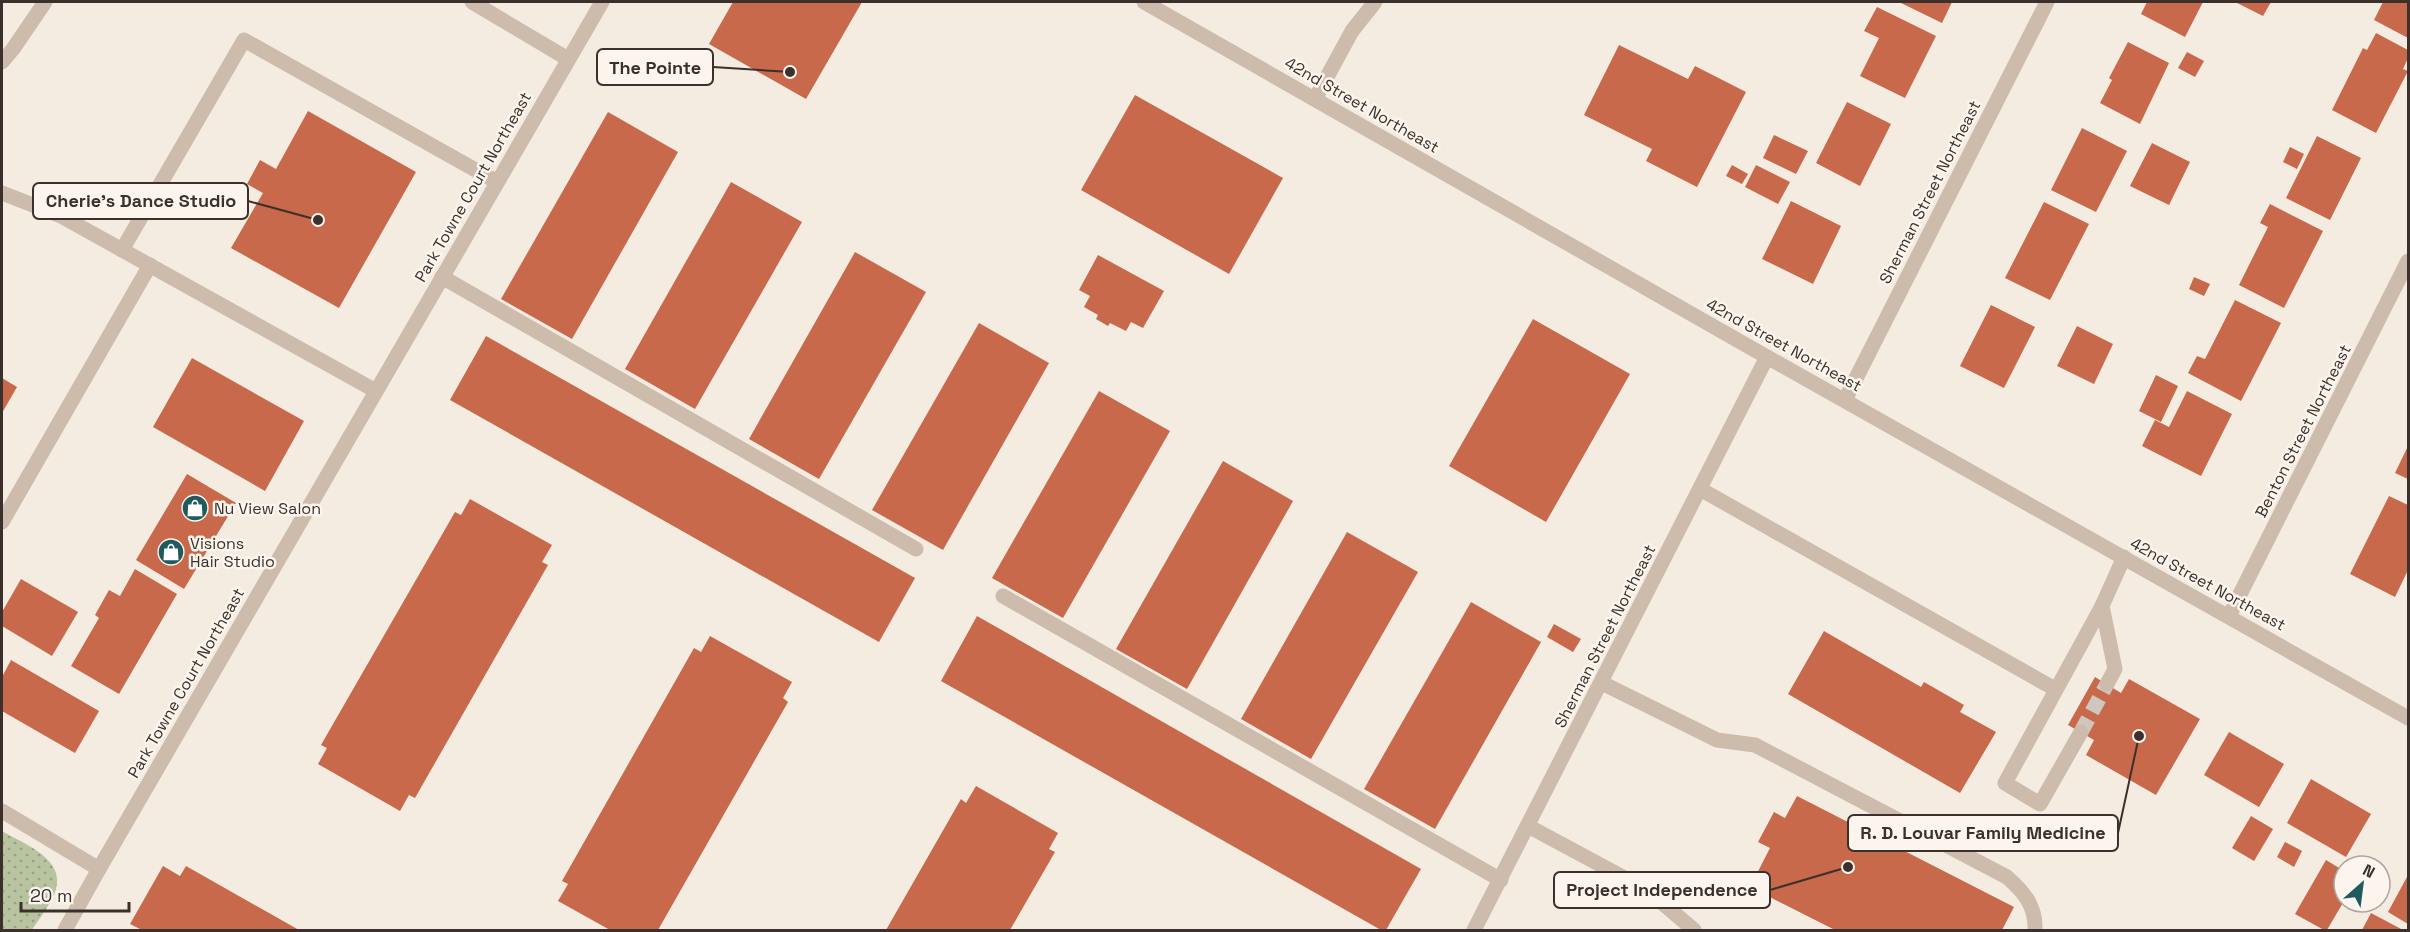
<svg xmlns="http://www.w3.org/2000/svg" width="2410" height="932" font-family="'Space Grotesk',sans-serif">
<defs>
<pattern id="grass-dots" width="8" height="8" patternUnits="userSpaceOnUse" patternTransform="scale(1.5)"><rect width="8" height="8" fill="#b8c4a0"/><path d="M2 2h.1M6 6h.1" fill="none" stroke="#97a083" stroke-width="1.8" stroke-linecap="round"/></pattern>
</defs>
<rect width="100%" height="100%" fill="#f4ebe1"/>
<!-- grass -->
<path fill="url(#grass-dots)" d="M2,831C22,843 65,858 56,889C53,901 39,919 32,930H2Z"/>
<!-- building -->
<g fill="#c8694b">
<path d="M733,2H862L806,99L709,44Z"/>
<path d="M1899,2H1952L1942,23Z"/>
<path d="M2147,2H2203L2185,37L2141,14Z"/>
<path d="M2235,2H2271L2263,16Z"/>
<path d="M2383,2H2408V38L2374,20Z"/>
<path d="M1877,7L1936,36L1905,98L1860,76L1879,38L1864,31Z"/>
<path d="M2376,33L2408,50V58L2403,69L2408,71L2376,133L2332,110L2363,48L2367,50Z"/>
<path d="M2128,42L2169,63L2140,124L2100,103L2112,80L2109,78Z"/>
<path d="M1619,45L1688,79L1695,66L1746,92L1697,187L1646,161L1652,149L1584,115Z"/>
<path d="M2187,52L2204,61L2195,77L2178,68Z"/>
<path d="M1135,95L1283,178L1229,274L1081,190Z"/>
<path d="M1847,102L1891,124L1860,186L1816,163Z"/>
<path d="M308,111L416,172L339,308L231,248L263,193L247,184L260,160L276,169Z"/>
<path d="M608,112L678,152L572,339L501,299Z"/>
<path d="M2082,128L2127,151L2096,212L2051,190Z"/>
<path d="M1774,135L1808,151L1796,174L1763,158Z"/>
<path d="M2317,136L2361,158L2330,220L2286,198Z"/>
<path d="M2152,143L2190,162L2169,205L2130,186Z"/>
<path d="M2290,147L2304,154L2297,169L2283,162Z"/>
<path d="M1732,165L1748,174L1742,184L1726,176Z"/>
<path d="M1756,165L1790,182L1778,204L1745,187Z"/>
<path d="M731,182L802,222L695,409L625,369Z"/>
<path d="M1791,201L1841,226L1813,284L1762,259Z"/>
<path d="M2044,202L2089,224L2050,300L2005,278Z"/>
<path d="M2270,204L2323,231L2284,308L2239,285L2268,227L2260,223Z"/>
<path d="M855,252L926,292L819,479L749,439Z"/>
<path d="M1098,255L1164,291L1143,328L1131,322L1126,331L1110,323L1108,326L1096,319L1098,315L1084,307L1090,296L1079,290Z"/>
<path d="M2194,277L2210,284L2204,296L2189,289Z"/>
<path d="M2235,300L2281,323L2241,401L2188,373L2197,356L2205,359Z"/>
<path d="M1991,305L2035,327L2004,388L1960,366Z"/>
<path d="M1533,319L1630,374L1546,522L1449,466Z"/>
<path d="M979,323L1049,363L943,550L872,510Z"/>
<path d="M2077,326L2113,344L2094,384L2057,366Z"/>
<path d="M486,336L915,578L879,642L450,400Z"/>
<path d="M192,358L304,421L265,491L153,427Z"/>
<path d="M2156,375L2178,386L2161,422L2139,411Z"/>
<path d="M2,378L17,387L2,413Z"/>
<path d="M1099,391L1170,431L1063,618L992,578Z"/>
<path d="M2187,391L2232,414L2201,476L2142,446L2155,420L2169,427Z"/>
<path d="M2408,446V479L2395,473Z"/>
<path d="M1223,461L1293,501L1187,689L1116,649Z"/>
<path d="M187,474L236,503L184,589L136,560Z"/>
<path d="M2389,496L2408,505V570L2395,597L2350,574Z"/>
<path d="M470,499L552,545L542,562L548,565L415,798L409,795L400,811L318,764L327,748L321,745L455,512L461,515Z"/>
<path d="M1347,532L1418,572L1311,759L1241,719Z"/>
<path d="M135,569L177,594L119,694L71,666L99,618L95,615L109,590L120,596Z"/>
<path d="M21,579L78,612L52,656L2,626V612Z"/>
<path d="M1471,602L1541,642L1435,829L1364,789Z"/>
<path d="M977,616L1421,869L1386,930H1381L941,681Z"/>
<path d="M1554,624L1581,639L1573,652L1547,637Z"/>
<path d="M1824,631L1921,687L1924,682L1964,705L1960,712L1996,732L1960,793L1788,694Z"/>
<path d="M710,636L792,682L783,698L788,702L658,930H610L558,901L568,884L562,881L694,648L701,652Z"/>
<path d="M11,660L99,711L75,753L2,711V677Z"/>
<path d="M2095,677L2121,693L2129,679L2200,719L2156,795L2086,755L2094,740L2068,725Z"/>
<path d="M2229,732L2284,764L2259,807L2204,775Z"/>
<path d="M2311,779L2371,814L2346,857L2287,823Z"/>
<path d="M976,786L1058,833L1049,849L1055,852L1010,930H886L961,799L966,803Z"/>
<path d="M1797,796L2014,907L2002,930H1835L1750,887L1770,848L1758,842L1774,812L1785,818Z"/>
<path d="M2251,816L2273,829L2254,861L2232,848Z"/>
<path d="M2285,842L2302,851L2294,867L2277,857Z"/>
<path d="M2326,860L2344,871V901L2327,930H2324L2295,914Z"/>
<path d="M163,866L180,876L186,866L299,930H142L130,924Z"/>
<path d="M2408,875V924L2388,912Z"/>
<path d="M2371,913L2403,930H2362Z"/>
</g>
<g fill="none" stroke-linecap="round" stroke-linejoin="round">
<!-- minor-tunnel -->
<path stroke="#cfc6bd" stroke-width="15" stroke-dasharray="15 8" stroke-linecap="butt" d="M2081,732L2107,684"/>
<!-- minor -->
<g stroke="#cdbbac" stroke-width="15">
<path d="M472,2L568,59"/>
<path d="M1144,2L1767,357L2408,718"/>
<path d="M2,62L13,49L45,2"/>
<path d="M1315,99L1352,31L1375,2"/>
<path d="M2,193L61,216L376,391"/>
<path d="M122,250L244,40L497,182"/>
<path d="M442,277L916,549"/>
<path d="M1845,400L2047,2"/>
<path d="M1700,489L2055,689"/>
<path d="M2,522L150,265"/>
<path d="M1003,596L1501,880"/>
<path d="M2102,606L2115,669L2107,684"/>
<path d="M2229,616L2408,261"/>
<path d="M1602,683L1717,740L1755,745L2007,877C2024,892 2036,906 2035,930"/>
<path d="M2081,732L2040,804L2005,783L2102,606L2124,557"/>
<path d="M2,811L99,869"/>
<path d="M1528,826L1647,890L1694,930"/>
<path d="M65,930L99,869L602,2"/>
<path d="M1474,930L1767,357"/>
</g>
</g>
<!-- icons -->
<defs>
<symbol id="shop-disc" viewBox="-11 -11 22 22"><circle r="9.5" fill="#1f5a5e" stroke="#fbf5ee"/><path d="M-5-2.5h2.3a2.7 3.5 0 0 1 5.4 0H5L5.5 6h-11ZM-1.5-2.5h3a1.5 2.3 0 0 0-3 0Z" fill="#fff"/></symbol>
</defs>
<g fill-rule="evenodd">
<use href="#shop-disc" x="180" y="493" width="30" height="30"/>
<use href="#shop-disc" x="156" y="537" width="30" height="30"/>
</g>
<g text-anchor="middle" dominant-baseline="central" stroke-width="5" stroke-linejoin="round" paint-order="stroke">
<!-- street labels -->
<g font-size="16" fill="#3b302b" stroke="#fbf5ee">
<text transform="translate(1362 105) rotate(30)">42nd Street Northeast</text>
<text transform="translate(473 187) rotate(-60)">Park Towne Court Northeast</text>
<text transform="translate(1930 192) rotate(-63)">Sherman Street Northeast</text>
<text transform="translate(1784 345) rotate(29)">42nd Street Northeast</text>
<text transform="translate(2303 431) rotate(-63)">Benton Street Northeast</text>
<text transform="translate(2208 584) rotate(29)">42nd Street Northeast</text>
<text transform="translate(1605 636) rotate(-63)">Sherman Street Northeast</text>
<text transform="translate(186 683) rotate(-60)">Park Towne Court Northeast</text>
</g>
<!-- poi labels -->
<g font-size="16" fill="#3b302b" stroke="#fbf5ee" text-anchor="start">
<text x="214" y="508">Nu View Salon</text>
<text x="190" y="543">Visions<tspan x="190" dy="18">Hair Studio</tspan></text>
</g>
</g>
<!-- callouts -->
<path fill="none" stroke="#3b302b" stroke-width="2" d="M790 72L713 67M318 220L248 201M2139 736L2118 833M1848 867L1770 890"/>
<g fill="#3b302b" stroke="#fbf5ee" stroke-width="2">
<circle cx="790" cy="72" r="6"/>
<circle cx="318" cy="220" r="6"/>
<circle cx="2139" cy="736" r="6"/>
<circle cx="1848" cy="867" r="6"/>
</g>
<g fill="#fbf5ee" stroke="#3b302b" stroke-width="2">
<rect x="597" y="49" width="116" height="36" rx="6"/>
<rect x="33" y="183" width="215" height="36" rx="6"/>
<rect x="1848" y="815" width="270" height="36" rx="6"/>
<rect x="1554" y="872" width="216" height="36" rx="6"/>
</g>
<g font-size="18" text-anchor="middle" font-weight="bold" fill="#3b302b">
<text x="655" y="74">The Pointe</text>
<text x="141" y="207">Cherie's Dance Studio</text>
<text x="1983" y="839">R. D. Louvar Family Medicine</text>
<text x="1662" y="896">Project Independence</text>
</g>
<!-- border -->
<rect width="2410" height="932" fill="none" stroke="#3b302b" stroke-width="6"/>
<!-- north arrow -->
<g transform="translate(2362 884) rotate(28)"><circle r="28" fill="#fbf5ee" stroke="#aea6a0" stroke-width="1.5"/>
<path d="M0-4.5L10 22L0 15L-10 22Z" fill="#1f5a5e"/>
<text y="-9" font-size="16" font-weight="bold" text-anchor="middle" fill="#3b302b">N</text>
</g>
<!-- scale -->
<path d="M21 902v9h108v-9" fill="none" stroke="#3b302b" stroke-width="3"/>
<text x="30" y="902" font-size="18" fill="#3b302b" stroke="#fbf5ee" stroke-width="4.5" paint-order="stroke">20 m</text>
</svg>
